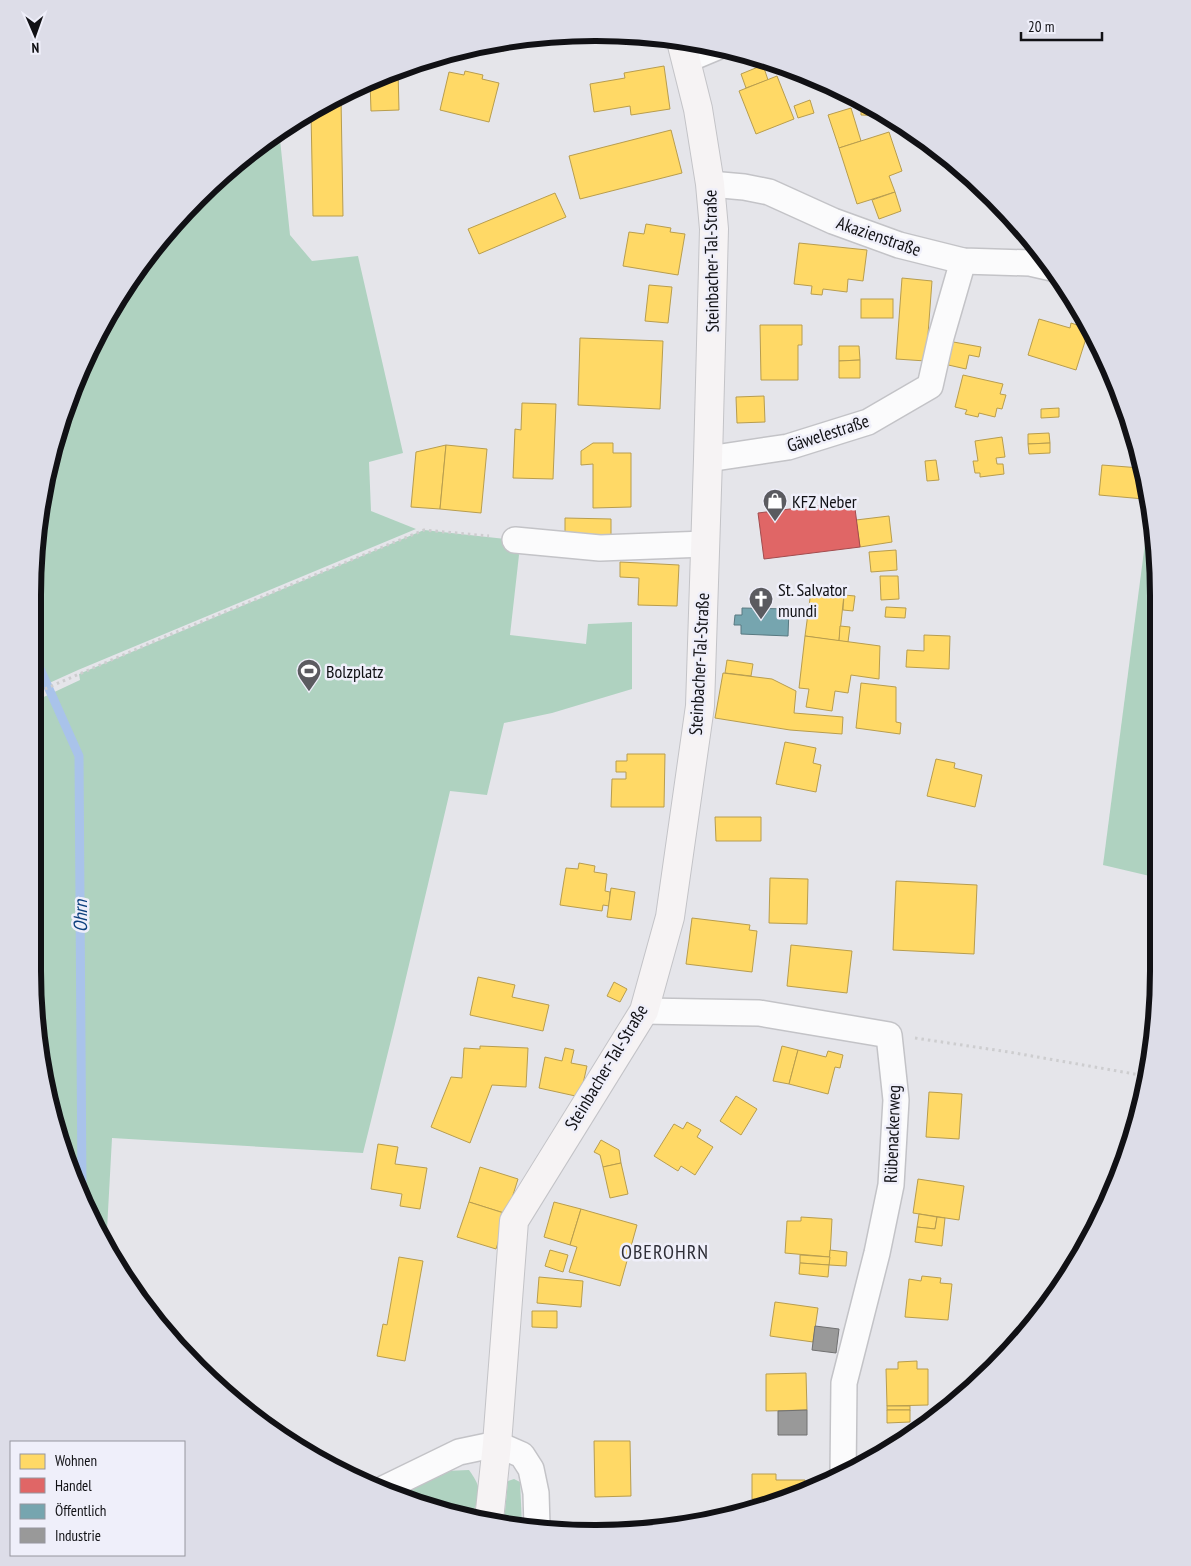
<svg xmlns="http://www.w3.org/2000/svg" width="1191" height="1566" font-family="'PT Sans Narrow',sans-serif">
<rect width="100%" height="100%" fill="#e5e5ea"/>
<!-- green -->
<g fill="#afd2c0">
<path d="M279,130L290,235L312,261L358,256L403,453L369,462L371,511L416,529L78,670L36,689L33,682L34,559L52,450L90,347L149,253L224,172Z"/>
<path d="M1150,505L1154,522V877L1103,865Z"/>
<path d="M424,530L515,540L519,555L510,635L586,644L588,624L632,622V689L552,713L504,723L487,795L450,791L395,1024L363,1153L112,1138L106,1248L52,1116L33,970V702L80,680L79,674Z"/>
<path d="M469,1470C483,1489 481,1497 470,1517L450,1514L401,1494L445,1471Z"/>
<path d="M514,1479L520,1482L522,1524L504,1521L508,1481Z"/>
</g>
<!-- homes -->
<g fill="#ffd966" stroke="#b89d4e">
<path d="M592,33L590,43L568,40L569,35Z"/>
<path d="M505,41L504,51L477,46L486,43Z"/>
<path d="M763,65L768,80L746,88L741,74Z"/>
<path d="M664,66L670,109L631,115L630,106L594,112L590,84L625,78L624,73Z"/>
<path d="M398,70L399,110L371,111L370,81L380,75Z"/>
<path d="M465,71L483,75L482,79L499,83L489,122L440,110L449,72L464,75Z"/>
<path d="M777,76L794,119L756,134L739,91Z"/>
<path d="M341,97L343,216H313L311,112Z"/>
<path d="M810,100L814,113L798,118L794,106Z"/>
<path d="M861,102L887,116L861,115Z"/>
<path d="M851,108L861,141L839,148L828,115Z"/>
<path d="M671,130L682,173L580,199L569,156Z"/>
<path d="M889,132L902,171L889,176L895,192L857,204L839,148Z"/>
<path d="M895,192L901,211L879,219L872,200Z"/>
<path d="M555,193L566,217L479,254L468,229Z"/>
<path d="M646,224L671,228L670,232L685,234L678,275L623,266L629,232L644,234Z"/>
<path d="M799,243L867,250L863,281L848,279L847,292L823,289L822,295L811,294L812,286L794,284Z"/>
<path d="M902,278L932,281L926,361L896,359Z"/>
<path d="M649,285L672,287L668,323L645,321Z"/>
<rect x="861" y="299" width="32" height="19"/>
<path d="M1039,319L1070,328L1071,323L1086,328L1088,332L1076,370L1028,355Z"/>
<path d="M760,325H802V345H798V380H761Z"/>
<path d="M580,338L663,341L660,409L578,405Z"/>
<path d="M948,341L981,347L979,357L969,355L966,369L944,364Z"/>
<path d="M839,346H859L860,360L839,361Z"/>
<path d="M860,360V378H839V361Z"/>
<path d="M963,375L1003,384L1000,394L1006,395L1002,409L997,408L995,417L979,413L978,417L965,414L967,410L955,407Z"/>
<path d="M764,396L765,422L737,423L736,397Z"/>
<path d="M522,403L556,404L553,479L513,478L515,429L521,430Z"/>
<path d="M1059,408V417L1041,418V409Z"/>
<path d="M1049,433L1050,443L1028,444V434Z"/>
<path d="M1002,437L1005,457L996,458L997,464H1003L1004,474L980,477V473H975L973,461H978L975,441Z"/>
<path d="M593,443H613V453H631V507L593,508V464L581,465V451Z"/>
<path d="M1050,443V453L1029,454L1028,444Z"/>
<path d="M446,445L440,509L411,507L416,452Z"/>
<path d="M446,445L487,449L481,513L440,509Z"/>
<path d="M936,460L939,480L927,481L925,461Z"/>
<path d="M1102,465L1141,468L1145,486L1144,499L1099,495Z"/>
<path d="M889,516L892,542L860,547L856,520Z"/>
<path d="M565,518L611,519V539H565Z"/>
<path d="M896,550L897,570L871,572L869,552Z"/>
<path d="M620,562L679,565L677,606L638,605L639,578L620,577Z"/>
<path d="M880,576H898L899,599L881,600Z"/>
<path d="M811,591L844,595L839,641L805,636Z"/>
<path d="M844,595L855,596L853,611L843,610Z"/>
<path d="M886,607L906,608L905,618L885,617Z"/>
<path d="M840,626L850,627L848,642L839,641Z"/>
<path d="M924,635L950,636L949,669L906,667L907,650L924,651Z"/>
<path d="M805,636L880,646L879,679L851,675L848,693L835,691L832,711L806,707L809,689L799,688Z"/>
<path d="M727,660L753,664L751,676L725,673Z"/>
<path d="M723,673L772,679L796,691L794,713L843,717L842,734L790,730L715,718Z"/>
<path d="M861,683L896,687V722L901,723L900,734L856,728Z"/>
<path d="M785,742L816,748L813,763L821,765L816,792L776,784Z"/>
<path d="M627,754H665L664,807H611L612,779H626V772H616V761H627Z"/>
<path d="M936,759L955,763L954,768L982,775L975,807L927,796Z"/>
<path d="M715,817H761V841H716Z"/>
<path d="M579,863L595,866L594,872L607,874L605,891L610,892L609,906L603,905L602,911L560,905L566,868L578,869Z"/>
<path d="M770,878L808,879L807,924L769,923Z"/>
<path d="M896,881L977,885L974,954L893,950Z"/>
<path d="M611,888L635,892L631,920L607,917Z"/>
<path d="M692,918L750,925L749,930L757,931L752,972L686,964Z"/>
<path d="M791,945L852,951L847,993L787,986Z"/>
<path d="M478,977L515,985L512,997L549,1005L543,1031L470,1015Z"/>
<path d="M614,982L627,989L620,1002L607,996Z"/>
<path d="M480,1046L528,1048L526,1087L492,1085L470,1143L431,1127L451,1077L462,1078L464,1048L480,1049Z"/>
<path d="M782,1046L798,1050L789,1084L773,1081Z"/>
<path d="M565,1048L574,1050L571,1063L587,1066L580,1097L539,1088L545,1057L562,1061Z"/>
<path d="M798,1050L826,1057L828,1051L843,1055L840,1068L835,1067L828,1094L789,1084Z"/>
<path d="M929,1092L962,1094L959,1139L926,1137Z"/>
<path d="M736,1096L757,1109L741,1135L720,1121Z"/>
<path d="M687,1122L701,1130L697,1137L713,1147L695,1175L681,1166L678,1171L654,1156L674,1124L683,1129Z"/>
<path d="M601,1140L619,1150L621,1163L603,1167L600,1155L594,1152Z"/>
<path d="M378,1144L398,1147L395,1164L427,1168L420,1209L400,1206L402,1194L371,1189Z"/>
<path d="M621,1163L628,1194L610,1198L603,1167Z"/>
<path d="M480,1167L518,1179L507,1214L469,1202Z"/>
<path d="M918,1179L964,1186L959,1220L913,1213Z"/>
<path d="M469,1202L507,1214L496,1249L457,1237Z"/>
<path d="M554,1202L581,1209L570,1245L544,1237Z"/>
<path d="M581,1209L637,1225L620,1286L569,1272L577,1247L570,1245Z"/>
<path d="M919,1214L937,1217L935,1229L917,1227Z"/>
<path d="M801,1217L832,1219L830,1257L785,1253L787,1221H801Z"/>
<path d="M937,1217L945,1218L942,1246L915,1242L917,1227L935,1229Z"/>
<path d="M550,1250L568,1255L563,1272L545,1266Z"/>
<path d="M830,1250L847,1252L846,1266L829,1265Z"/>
<path d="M800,1255L830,1257L829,1265L800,1263Z"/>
<path d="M399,1257L423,1261L405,1361L377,1356L383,1324L387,1325Z"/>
<path d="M800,1263L829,1265L828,1277L799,1274Z"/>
<path d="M922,1276L941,1278L940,1283L952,1284L948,1320L905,1317L909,1279L921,1281Z"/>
<path d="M539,1277L583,1281L581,1307L537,1303Z"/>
<path d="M775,1302L818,1308L813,1342L770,1336Z"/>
<path d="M532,1311H557V1328L532,1327Z"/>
<path d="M917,1361V1369H928V1405L887,1406L886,1369H898V1362Z"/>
<path d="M806,1373L807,1410L766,1411V1374Z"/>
<rect x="887" y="1406" width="23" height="4"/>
<path d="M887,1410H910V1422L887,1423Z"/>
<path d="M594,1441H630L631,1496L595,1497Z"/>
<path d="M752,1474H776V1480H805V1490L755,1509V1499H752Z"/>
</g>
<!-- shops -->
<path fill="#e06666" stroke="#a24c4e" d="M854,501L860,547L764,559L758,513Z"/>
<!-- public -->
<path fill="#76a5af" stroke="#587981" d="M742,608L789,609L788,636L741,634V625H734L735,615H742Z"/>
<!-- industry -->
<g fill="#999" stroke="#707071">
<path d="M815,1326L839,1329L836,1353L812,1350Z"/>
<path d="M807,1410V1435H778V1411Z"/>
</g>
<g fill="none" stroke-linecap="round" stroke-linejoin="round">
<!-- stream -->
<path stroke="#a9c3ea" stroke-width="9" d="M33,653L79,756L82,1189"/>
<defs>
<g id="minor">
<path d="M686,60L717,47"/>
<path d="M710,184L744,187L769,192L833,221L899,245L963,261L1030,263L1052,268"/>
<path d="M708,459L788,447L868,422L930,386L941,337L963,261"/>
<path d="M515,540L600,548L705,544"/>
<path d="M644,1011L759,1013L889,1035L896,1100L891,1185L877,1253L844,1383L843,1476"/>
<path d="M385,1488L459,1452L497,1444L522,1455L531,1469L536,1493L537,1526"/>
</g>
<path id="secondary" d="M489,1520L497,1444L514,1221L644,1011L670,917L700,706L708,459L714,229L710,184L698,109L681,41"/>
</defs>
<!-- minor casing -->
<use href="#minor" stroke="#c3c3c7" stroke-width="28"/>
<!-- secondary casing -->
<use href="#secondary" stroke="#c3c3c7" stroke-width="30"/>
<!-- path -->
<g stroke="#cdcdcf" stroke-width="3" stroke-dasharray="2.5 4" stroke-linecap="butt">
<path d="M33,694L167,636L424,530L489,536"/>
<path d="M915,1038L1009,1052L1146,1076"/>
</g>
<!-- minor -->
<use href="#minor" stroke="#fbfbfc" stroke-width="25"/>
<!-- secondary -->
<use href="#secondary" stroke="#f6f3f4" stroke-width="28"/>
</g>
<!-- icons -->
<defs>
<symbol id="shop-pin" viewBox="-11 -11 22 30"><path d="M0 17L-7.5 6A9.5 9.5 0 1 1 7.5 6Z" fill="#5b5b60" stroke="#efeffa"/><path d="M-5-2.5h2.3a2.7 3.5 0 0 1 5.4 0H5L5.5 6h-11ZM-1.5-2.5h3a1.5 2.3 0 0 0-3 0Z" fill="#fff"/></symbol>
<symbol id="church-pin" viewBox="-11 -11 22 30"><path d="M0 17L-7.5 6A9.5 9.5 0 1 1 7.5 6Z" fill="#5b5b60" stroke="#efeffa"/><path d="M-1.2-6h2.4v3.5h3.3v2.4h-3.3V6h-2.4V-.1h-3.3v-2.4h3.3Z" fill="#fff"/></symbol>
<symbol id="stadium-pin" viewBox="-11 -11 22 30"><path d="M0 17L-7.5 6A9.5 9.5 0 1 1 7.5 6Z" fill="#5b5b60" stroke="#efeffa"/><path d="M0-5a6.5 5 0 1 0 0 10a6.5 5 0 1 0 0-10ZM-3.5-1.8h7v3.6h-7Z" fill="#fff"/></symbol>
</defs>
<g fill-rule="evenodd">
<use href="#shop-pin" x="761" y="487" width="28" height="38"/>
<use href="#church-pin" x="747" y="585" width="28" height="38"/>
<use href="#stadium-pin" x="295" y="657" width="28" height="38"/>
</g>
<g text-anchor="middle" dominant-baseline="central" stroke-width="5" stroke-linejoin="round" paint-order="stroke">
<!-- street labels -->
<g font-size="18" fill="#111115" stroke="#efeffa">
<text transform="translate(879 236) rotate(19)">Akazienstraße</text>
<text transform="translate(711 261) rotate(-91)">Steinbacher-Tal-Straße</text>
<text transform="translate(828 433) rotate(-18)">Gäwelestraße</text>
<text transform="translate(699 664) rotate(-87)">Steinbacher-Tal-Straße</text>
<text transform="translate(606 1067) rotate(-59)">Steinbacher-Tal-Straße</text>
<text transform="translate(892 1134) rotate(-88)">Rübenackerweg</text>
</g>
<!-- poi labels -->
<g font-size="18" fill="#111115" stroke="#efeffa" text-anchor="start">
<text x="792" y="501">KFZ Neber</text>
<text x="778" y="589">St. Salvator<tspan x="778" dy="21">mundi</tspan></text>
<text x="326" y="671">Bolzplatz</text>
</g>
<!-- water labels -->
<g font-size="19" font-style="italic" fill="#0d407e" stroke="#efeffa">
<text transform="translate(80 916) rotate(-90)">Ohrn</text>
</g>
<!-- quarter labels -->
<g font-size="20" letter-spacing="1" fill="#2e2e37" stroke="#efeffa">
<text x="665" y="1252">OBEROHRN</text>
</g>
</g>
<!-- crop -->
<path d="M0 0H1191V1566H0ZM595 41H596A554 554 0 0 1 1150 595V971A554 554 0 0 1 596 1525H595A554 554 0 0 1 41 971V595A554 554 0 0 1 595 41Z" fill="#dddde8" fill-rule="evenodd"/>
<path fill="none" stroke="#111115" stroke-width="6" d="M595 41H596A554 554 0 0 1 1150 595V971A554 554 0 0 1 596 1525H595A554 554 0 0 1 41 971V595A554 554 0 0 1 595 41Z"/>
<!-- legend -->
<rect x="10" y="1441" width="175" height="115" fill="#efeffa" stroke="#96969e"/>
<rect x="20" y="1454" width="25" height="15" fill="#ffd966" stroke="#96969e"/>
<text x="55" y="1466" font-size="15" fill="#111115">Wohnen</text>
<rect x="20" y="1478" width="25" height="15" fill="#e06666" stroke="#96969e"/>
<text x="55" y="1491" font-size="15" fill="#111115">Handel</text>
<rect x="20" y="1504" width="25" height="15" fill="#76a5af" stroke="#96969e"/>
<text x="55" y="1516" font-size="15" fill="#111115">Öffentlich</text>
<rect x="20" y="1528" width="25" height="15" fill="#999999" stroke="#96969e"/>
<text x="55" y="1541" font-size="15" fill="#111115">Industrie</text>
<!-- north arrow -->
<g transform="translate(35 35) rotate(178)" stroke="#efeffa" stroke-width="4" paint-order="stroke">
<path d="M0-4L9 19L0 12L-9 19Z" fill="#111115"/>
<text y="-8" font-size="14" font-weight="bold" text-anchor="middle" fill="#111115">N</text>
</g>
<!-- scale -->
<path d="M1021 32v8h81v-8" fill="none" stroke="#111115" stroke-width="2.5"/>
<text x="1028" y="32" font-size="15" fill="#111115" stroke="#efeffa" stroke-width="4" paint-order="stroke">20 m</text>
</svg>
